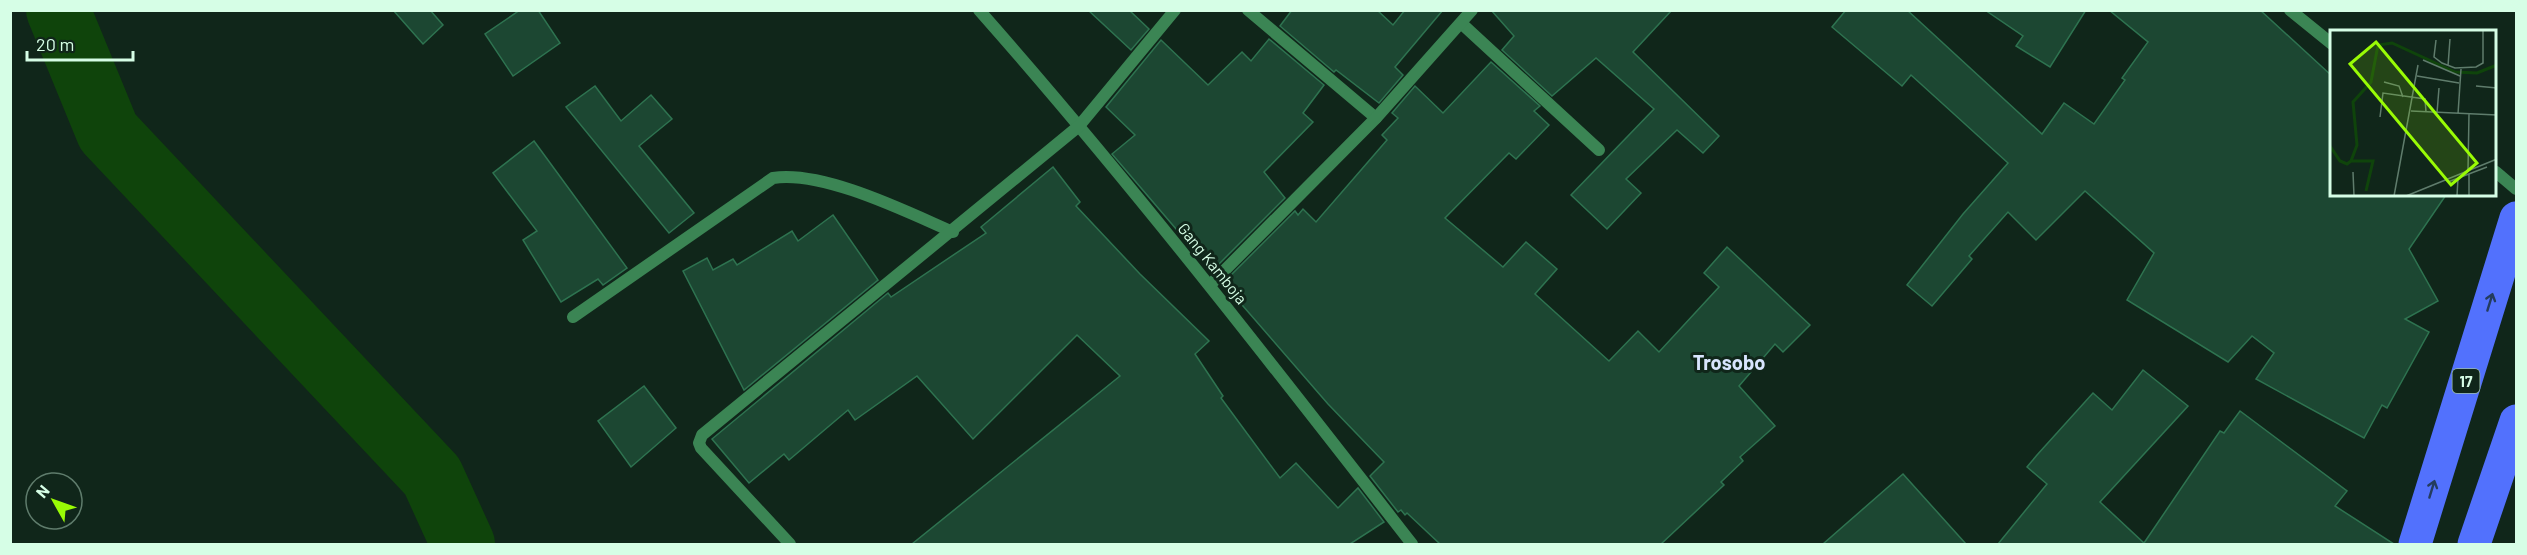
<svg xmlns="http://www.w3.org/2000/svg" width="2527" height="555" font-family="Barlow,sans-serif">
<rect width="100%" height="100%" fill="#10261a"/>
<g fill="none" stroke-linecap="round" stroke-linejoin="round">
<!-- river -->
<path stroke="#0f440b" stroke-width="64" d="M58,10L108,132L432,476L463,544"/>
</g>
<!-- building -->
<g fill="#1c4732" stroke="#2e7350" stroke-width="1.5">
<path d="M393,10H430L443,25L423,44Z"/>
<path d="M520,10H538L560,43L513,76L485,34Z"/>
<path d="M1088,10H1129L1149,29L1131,50Z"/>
<path d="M1292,10H1377L1393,25L1405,10H1443L1395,67L1403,75L1379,103L1336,70L1334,72L1280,26Z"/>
<path d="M1491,10H1672L1633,52L1719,136L1703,153L1677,130L1626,179L1641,193L1607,229L1571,195L1654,109L1596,58L1552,96L1502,50L1514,36Z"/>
<path d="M1846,10H1907L2042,134L2064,103L2094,124L2125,80L2122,78L2148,42L2109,10H2260L2332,76V195H2446L2409,249L2438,301L2405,319L2429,332L2387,408L2382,405L2364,438L2256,379L2274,353L2252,336L2228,362L2127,300L2154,253L2085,191L2036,240L2008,212L1969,256L1972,259L1932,306L1907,285L1963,214L2008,163L1911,75L1902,86L1832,27Z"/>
<path d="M1985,10H2086L2050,67L2016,46L2023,36Z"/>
<path d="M1269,39L1324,85L1303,113L1313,122L1264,172L1285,198L1212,271L1112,154L1135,135L1106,107L1161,40L1208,85L1242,52L1251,61Z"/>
<path d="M1491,62L1540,106L1534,111L1549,125L1516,159L1509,153L1445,218L1503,267L1526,242L1557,269L1535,294L1609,361L1638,331L1659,352L1719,287L1704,273L1727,247L1810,325L1783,352L1775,344L1739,386L1775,426L1740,457L1743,461L1721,482L1724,485L1661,544H1440L1407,513L1405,515L1401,510L1398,512L1370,476L1384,462L1328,404L1223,283L1295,211L1298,215L1303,209L1316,222L1387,140L1382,135L1398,118L1392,113L1415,86L1443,113Z"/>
<path d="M595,86L621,121L651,95L672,119L639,146L694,213L669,233L566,107Z"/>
<path d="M534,141L627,268L603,285L598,279L561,302L523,240L537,231L493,173Z"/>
<path d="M1053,167L1080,202L1076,206L1140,274L1209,341L1195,354L1223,396L1221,398L1280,478L1296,463L1338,508L1358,488L1384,522L1350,544H912L1120,376L1077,335L973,439L917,376L855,420L848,410L789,460L784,454L749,483L712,439L888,293L891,297L986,233L981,227Z"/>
<path d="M833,215L878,280L744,390L683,271L707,258L713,270L733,259L737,265L792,231L798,241Z"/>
<path d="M2143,370L2188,406L2100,502L2144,543L2220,431L2224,433L2240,411L2347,491L2335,506L2394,544H1998L2047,484L2027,467L2037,455L2093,393L2112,410Z"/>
<path d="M644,386L676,428L631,467L598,421Z"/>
<path d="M1903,474L1966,544H1823Z"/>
</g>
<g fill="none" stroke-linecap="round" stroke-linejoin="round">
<!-- street -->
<g stroke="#3b8554" stroke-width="12">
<path d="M979,10C1131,182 1271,363 1412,544"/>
<path d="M1248,10L1376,118"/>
<path d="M2290,10L2332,44"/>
<path d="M1461,23L1599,150"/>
<path d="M2496,172L2516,189"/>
<path d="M1210,285L1376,118L1472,10"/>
<path d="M573,317L773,178C823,170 907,212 953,232"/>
<path d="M790,544L701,448L699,443L702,435L1079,126L1175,10"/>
</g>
<!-- highway -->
<g stroke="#5271fd" stroke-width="33">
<path d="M2415,544L2516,218"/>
<path d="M2474,544L2516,421"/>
</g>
</g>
<!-- one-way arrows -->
<defs><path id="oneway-shaft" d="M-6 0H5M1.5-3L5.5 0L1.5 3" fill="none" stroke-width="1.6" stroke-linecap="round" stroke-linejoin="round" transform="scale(1.5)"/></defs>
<g stroke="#243c5e">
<use href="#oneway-shaft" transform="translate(2490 302) rotate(-73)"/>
<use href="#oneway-shaft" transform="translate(2432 489) rotate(-73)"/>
</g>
<g text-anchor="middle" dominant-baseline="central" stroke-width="6" stroke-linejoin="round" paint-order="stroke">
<!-- shield labels -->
<rect fill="#10261a" stroke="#9bbda9" stroke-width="1.5" x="2452.5" y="369" width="27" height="24" rx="4.5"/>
<g font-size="15" font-weight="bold" fill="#d6fee6">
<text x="2466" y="381">17</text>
</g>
<!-- street labels -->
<g font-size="16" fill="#d6fee6" stroke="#10261a">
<text transform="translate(1213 263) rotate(51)">Gang Kamboja</text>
</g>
<!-- quarter labels -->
<g font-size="20" font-weight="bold" fill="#d8e5fe" stroke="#10261a">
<text x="1729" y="362">Trosobo</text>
</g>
</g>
<!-- overview -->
<g transform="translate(2330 30)">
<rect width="166" height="166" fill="#10261a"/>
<path fill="none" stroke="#0f440b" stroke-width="3" d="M0,116L10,131L17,134L21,131L27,115L23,72L41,52L48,15L62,13L125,42L147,43L167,35M21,131H43L36,161"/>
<path fill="none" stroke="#5f7c6c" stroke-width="1.5" d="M106,10L104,27L112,33L125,38L146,37L153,33V1M93,30L130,46M118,36L120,9M87,46L129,53M54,52L69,56L73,67M146,56L167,58M81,81L167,85M107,83L109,58M128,84L131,39M50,87L53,63L95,69L96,82M138,140L139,84M23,142L24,166M118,152L157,137M64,166L88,35M76,166L167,129M127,166L128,148M139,166V144"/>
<path fill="#99fb05" fill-opacity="0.15" stroke="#99fb05" stroke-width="3" d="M46,12L147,133L121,155L20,34Z"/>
<rect width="166" height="166" fill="none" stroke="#d6fee6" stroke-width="3"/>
</g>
<!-- border -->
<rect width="2527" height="555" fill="none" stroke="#d6fee6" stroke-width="24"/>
<!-- north arrow -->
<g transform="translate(54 501) rotate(310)"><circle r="28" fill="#10261a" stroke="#5f7c6c" stroke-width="1.5"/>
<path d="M0-4.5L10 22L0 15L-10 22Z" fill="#99fb05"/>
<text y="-9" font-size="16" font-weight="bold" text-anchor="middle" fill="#d6fee6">N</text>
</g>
<!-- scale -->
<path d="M27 51v9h106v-9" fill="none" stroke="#d6fee6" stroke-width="3"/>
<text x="36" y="51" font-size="18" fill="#d6fee6" stroke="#10261a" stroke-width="4.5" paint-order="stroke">20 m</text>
</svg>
